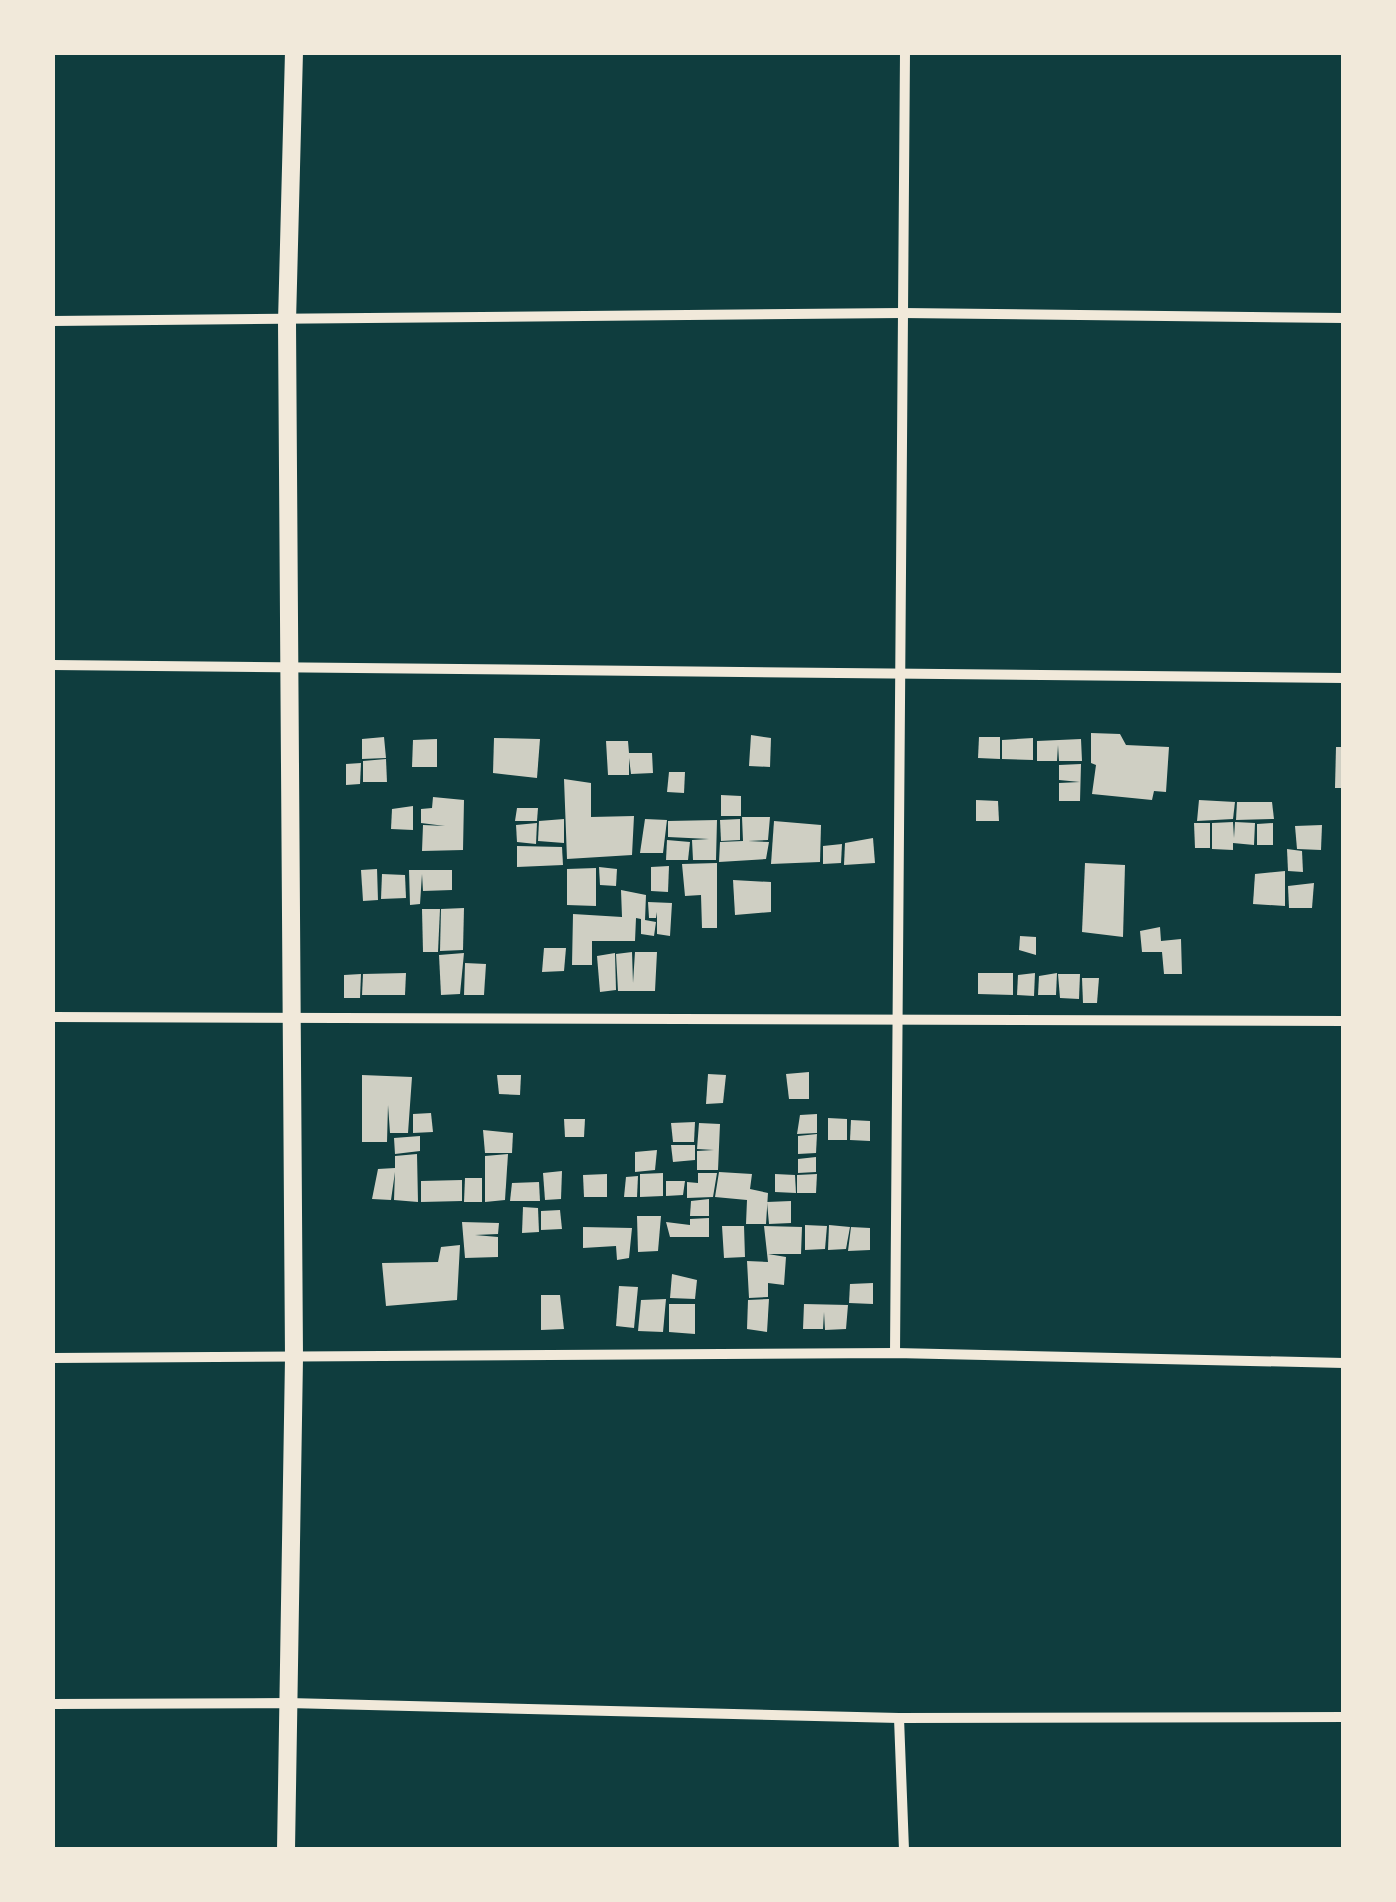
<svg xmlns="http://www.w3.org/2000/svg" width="1396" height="1902" font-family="'PT Sans Narrow',sans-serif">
<rect width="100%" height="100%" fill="#0f3d3e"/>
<!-- building -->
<g fill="#cfcfc3">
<path d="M1091,733L1120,734L1126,745L1169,747L1166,792L1154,791L1152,800L1092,794L1096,765L1091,763Z"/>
<path d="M751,735L771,738L770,767L749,766Z"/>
<path d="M384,737L386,758L362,759V739Z"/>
<path d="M979,737H1000V759L978,758Z"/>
<path d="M494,738L540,739L537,778L493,773Z"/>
<path d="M1033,738V760L1002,759V740Z"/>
<path d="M437,739V767H412L413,740Z"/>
<path d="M1081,739L1082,761H1059L1058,745L1057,761H1037V741Z"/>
<path d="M606,741H628L629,753H652L653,773L631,774L629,758V775H608Z"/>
<path d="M1336,747H1344V788H1335Z"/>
<path d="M386,759L387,782H363V761Z"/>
<path d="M361,763L360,784L346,785V764Z"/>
<path d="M1081,764L1080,801H1059V783L1080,782L1059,780V765Z"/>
<path d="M669,772H685L684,793L667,792Z"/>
<path d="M564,779L591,783V817L634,816L632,855L567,859Z"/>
<path d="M721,795L741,796V816H721Z"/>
<path d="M433,797L464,800L463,850L422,851L423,825L445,826L421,823V809L432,808Z"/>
<path d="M976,800L998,801L999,821H976Z"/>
<path d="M1199,800L1235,802L1233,819L1197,821Z"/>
<path d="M1237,802H1272L1274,819L1236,820Z"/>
<path d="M413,806V830L391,829L392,809Z"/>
<path d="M517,808H538L537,821H515Z"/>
<path d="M742,817H770L768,840L748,841L769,842L766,859L719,862L720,842L743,841Z"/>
<path d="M564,819V843L538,841L539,821Z"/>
<path d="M645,819L667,820L663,853H640Z"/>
<path d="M740,819V840L721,841L720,820Z"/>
<path d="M717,820L716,860H693L692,840L709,839L668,837V821Z"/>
<path d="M774,821L821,825L820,862L771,864Z"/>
<path d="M1233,822L1234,838L1235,822L1255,823L1254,845L1233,843V850L1212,849V823Z"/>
<path d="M537,823L536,844L517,842L516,825Z"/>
<path d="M1194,823H1210V848H1195Z"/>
<path d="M1273,823V845H1257V824Z"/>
<path d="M1322,825L1321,850L1297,849L1295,826Z"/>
<path d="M873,838L875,863L844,865L845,843Z"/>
<path d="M667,840L690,842L688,860H666Z"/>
<path d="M842,844L841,863L823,864V846Z"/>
<path d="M517,846L562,847L563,865L517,867Z"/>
<path d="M1287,849L1302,851L1303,872L1288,871Z"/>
<path d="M717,863V928H702L701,895L685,896L682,864Z"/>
<path d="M1085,863L1125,865L1123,937L1082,932Z"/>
<path d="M669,866L668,892L651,891V867Z"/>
<path d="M599,867L617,869L616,886L600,885Z"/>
<path d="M596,868V906L567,905V869Z"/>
<path d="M377,869L378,900L363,901L361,870Z"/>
<path d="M409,870H452V890L423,891L422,874L420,904L410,905Z"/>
<path d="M1285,871V906L1253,904L1255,874Z"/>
<path d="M382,874L405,875L406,898L381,899Z"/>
<path d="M733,880L771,882V912L735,915Z"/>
<path d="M1314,883L1312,908H1289L1288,886Z"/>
<path d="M621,890L646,895L645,920L656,922L654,936L641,934V919L636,918L635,941H592V965H572L573,914L622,917Z"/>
<path d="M648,902L672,903L670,936L657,934V912L656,918H649Z"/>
<path d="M464,908L463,950L440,951L441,909Z"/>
<path d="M422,909H440L438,952H423Z"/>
<path d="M1160,927L1161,941L1181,939L1182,974H1164L1162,952H1142L1140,931Z"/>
<path d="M1020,936L1036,937V955L1019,950Z"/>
<path d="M544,948H566L564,971L542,972Z"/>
<path d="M632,952L633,983L635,952H657L655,991H618L616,954Z"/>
<path d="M464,953L460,994L441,995L439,955Z"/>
<path d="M615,953L616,990L600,992L597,956Z"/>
<path d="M465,963L486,964L484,995H464Z"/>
<path d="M406,973L405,995H362L363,974Z"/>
<path d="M978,973H1013V995L978,994Z"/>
<path d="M1035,973L1034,996L1017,995L1018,975Z"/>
<path d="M1057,973L1056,995H1038L1039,976Z"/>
<path d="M361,974L360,998H344V975Z"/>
<path d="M1058,974H1080L1079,999L1060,998Z"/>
<path d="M1082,978H1099L1097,1003H1083Z"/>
<path d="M809,1072V1099H789L786,1074Z"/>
<path d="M708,1074L726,1075L723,1103L706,1104Z"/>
<path d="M362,1075L412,1077L408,1133H390L388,1105L387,1142H362Z"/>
<path d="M497,1075H521L520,1095L499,1094Z"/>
<path d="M431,1113L433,1132L413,1133V1114Z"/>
<path d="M817,1114V1133L797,1134L800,1115Z"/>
<path d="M828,1118L847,1119V1140H828Z"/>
<path d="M564,1119H585L584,1137H565Z"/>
<path d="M851,1120L870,1121V1141L850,1140Z"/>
<path d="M695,1122L694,1142H673L671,1123Z"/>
<path d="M699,1123L720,1124L718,1170H697V1151L714,1150L697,1149Z"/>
<path d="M483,1130L513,1133L512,1153H485Z"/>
<path d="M817,1134L816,1153L798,1154V1136Z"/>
<path d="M420,1136V1151L395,1154L394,1138Z"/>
<path d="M671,1145H695V1160L673,1162Z"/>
<path d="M657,1150L655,1170L635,1172V1152Z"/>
<path d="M417,1154L418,1202L394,1200L395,1172L391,1200L372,1199L378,1169L395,1168V1156Z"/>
<path d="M508,1154L505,1200L485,1202V1156Z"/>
<path d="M816,1157V1172L798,1173V1159Z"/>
<path d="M562,1171L561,1199L545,1200L543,1173Z"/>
<path d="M719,1172L752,1174L750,1189L768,1193L766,1224H746L747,1200L715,1197Z"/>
<path d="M663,1173V1196L640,1197V1174Z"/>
<path d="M698,1173H717L713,1197L687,1198V1182L698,1183Z"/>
<path d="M607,1174V1197H584L583,1175Z"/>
<path d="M775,1174L795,1175L796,1193L775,1192Z"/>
<path d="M817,1174L816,1193H797V1175Z"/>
<path d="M638,1176L637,1197H624L626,1177Z"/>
<path d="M465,1178H482V1202H464Z"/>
<path d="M462,1180V1201L421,1202V1181Z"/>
<path d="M666,1181H685L683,1195L666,1196Z"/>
<path d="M539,1182L540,1201H510L512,1183Z"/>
<path d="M709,1199V1216H690L691,1201Z"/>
<path d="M791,1201V1223L769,1224L767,1202Z"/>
<path d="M523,1207L538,1208L539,1232L522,1233Z"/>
<path d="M560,1210L562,1229L541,1230V1211Z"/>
<path d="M637,1216H661L658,1251L638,1252Z"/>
<path d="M709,1218V1237H670L666,1222L690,1225V1219Z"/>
<path d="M462,1222L499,1223L498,1234L475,1235L498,1237V1257L465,1258Z"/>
<path d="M805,1225L827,1226L825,1249L805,1250Z"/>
<path d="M829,1225L850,1227L846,1249L828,1250Z"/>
<path d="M722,1226H744L745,1257L724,1258Z"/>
<path d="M764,1226L802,1227L801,1254H768L786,1257L784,1285L768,1283V1297L749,1298L747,1261L768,1262Z"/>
<path d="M583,1227L632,1228L629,1258L617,1260L616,1246L583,1248Z"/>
<path d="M851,1227L870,1228V1250L848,1251Z"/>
<path d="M460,1245L457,1300L386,1306L382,1263L438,1262L441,1247Z"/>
<path d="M672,1274L697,1280L695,1299L670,1298Z"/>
<path d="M873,1283V1304L849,1303L850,1284Z"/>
<path d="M619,1286L638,1287L634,1328L616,1326Z"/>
<path d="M541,1295H560L564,1329L541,1330Z"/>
<path d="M666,1299L663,1332L638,1331L641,1300Z"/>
<path d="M769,1299L767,1332L747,1329L748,1300Z"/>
<path d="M669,1304H695V1334L669,1332Z"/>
<path d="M804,1304L848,1305L846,1329L825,1330L824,1312L823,1329H803Z"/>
</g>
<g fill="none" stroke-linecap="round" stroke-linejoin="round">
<!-- minor -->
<g stroke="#f1e9da" stroke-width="10">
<path d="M52,321L902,313L1344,318"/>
<path d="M52,665L1344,678"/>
<path d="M52,1017L1344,1021"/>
<path d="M895,1353L905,52"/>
<path d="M52,1358L895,1353L1344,1363"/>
<path d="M52,1704L288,1703L899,1718L1344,1717"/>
<path d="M899,1718L904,1850"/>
</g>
<!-- tertiary -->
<path stroke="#f1e9da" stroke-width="18" d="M286,1850L294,1358L287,322L294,52"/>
</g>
<!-- border -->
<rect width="1396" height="1902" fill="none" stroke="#f1e9da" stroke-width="110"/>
</svg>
